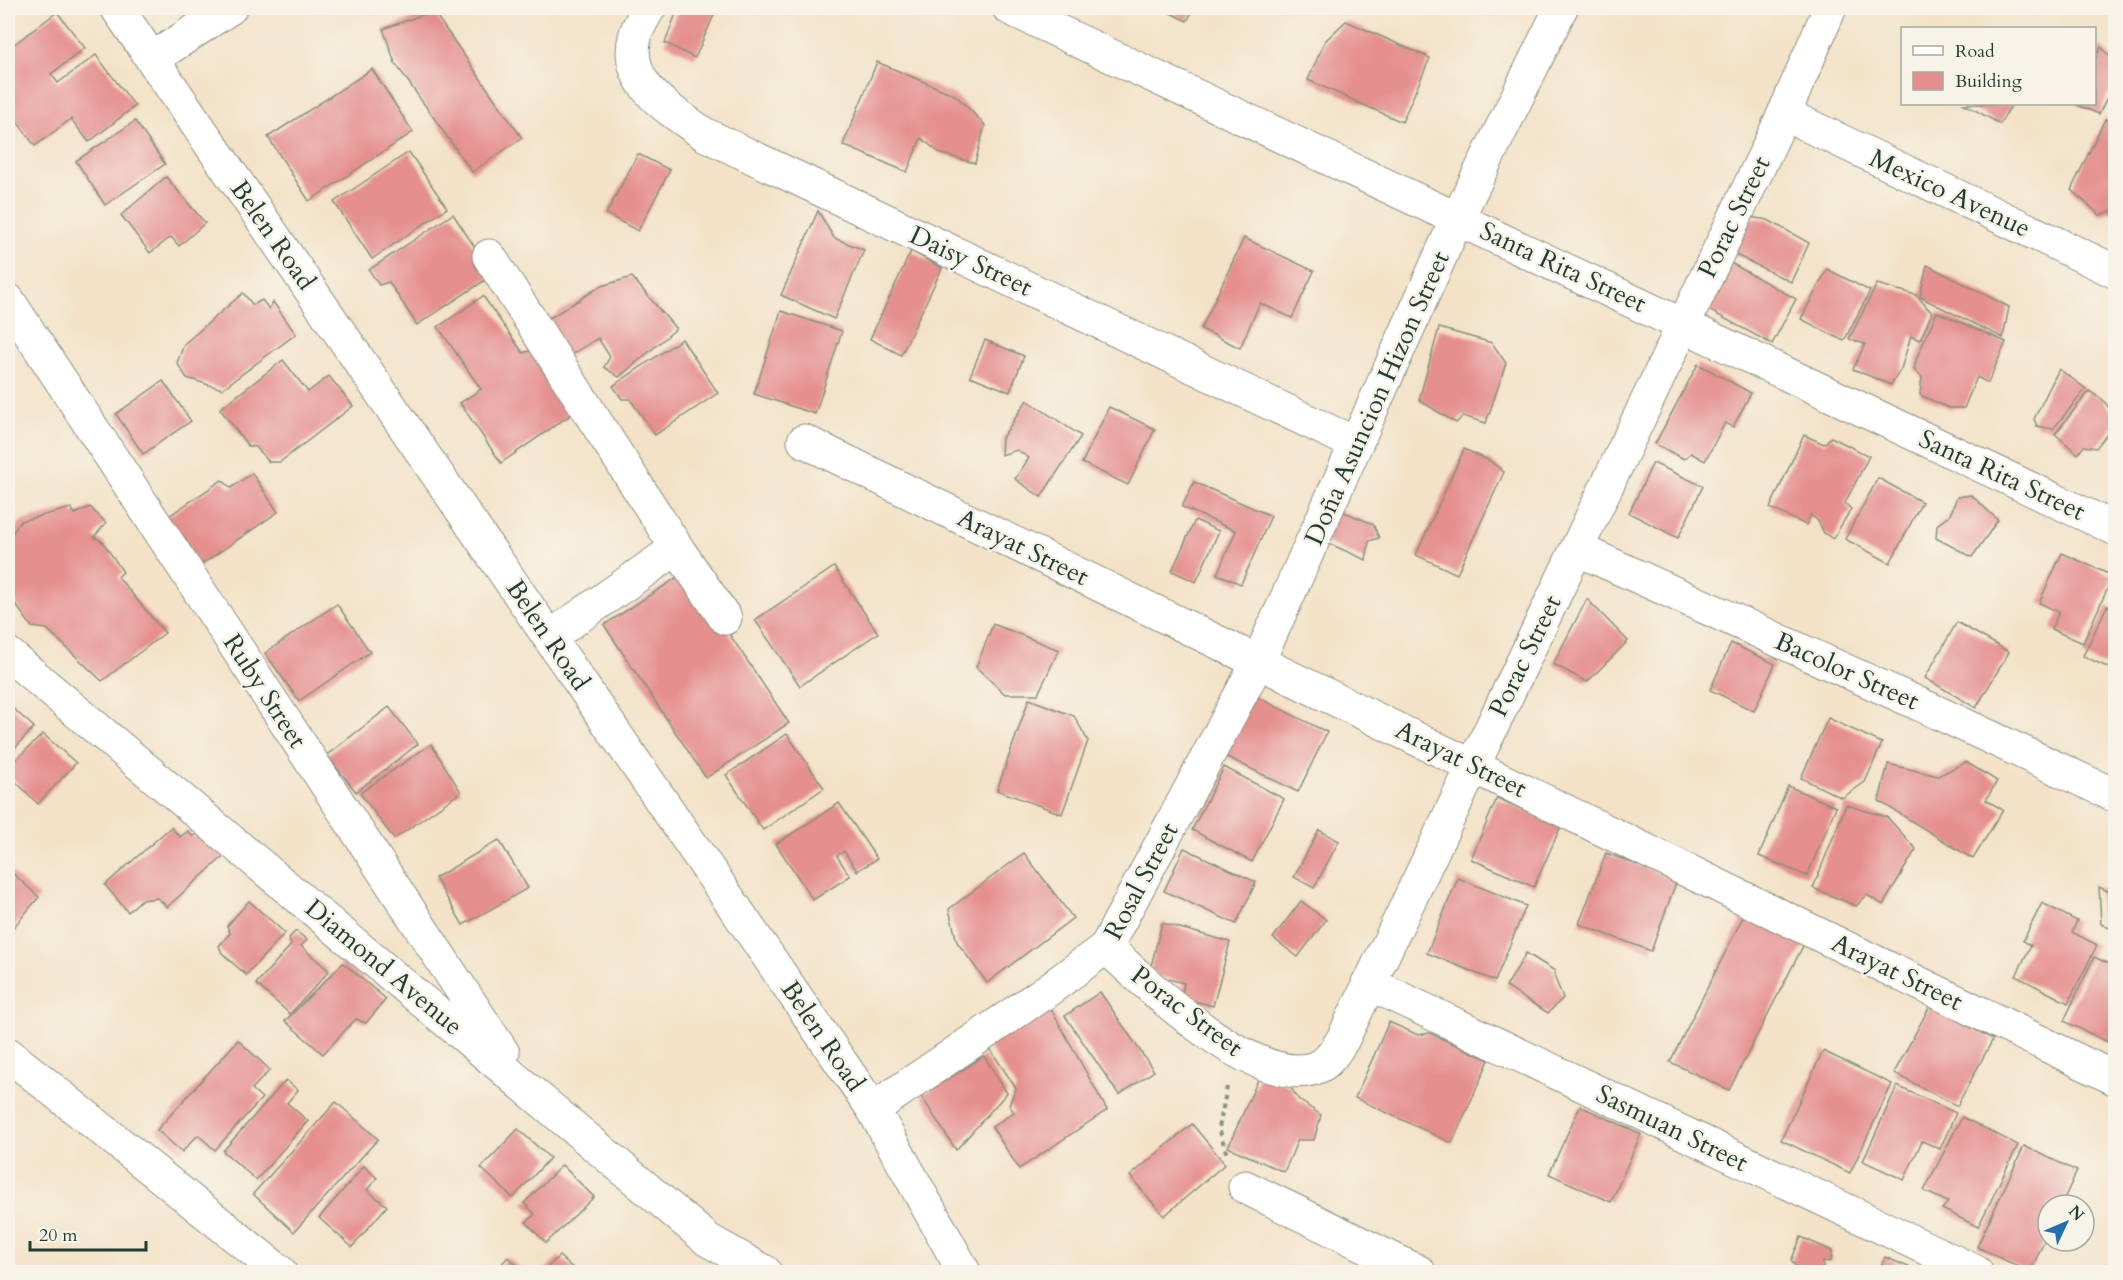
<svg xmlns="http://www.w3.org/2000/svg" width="2123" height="1280" font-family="Cardo,serif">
<rect width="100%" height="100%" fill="#f7f3e8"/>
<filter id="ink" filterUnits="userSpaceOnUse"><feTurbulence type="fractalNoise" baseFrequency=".0167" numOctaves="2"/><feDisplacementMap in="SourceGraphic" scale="12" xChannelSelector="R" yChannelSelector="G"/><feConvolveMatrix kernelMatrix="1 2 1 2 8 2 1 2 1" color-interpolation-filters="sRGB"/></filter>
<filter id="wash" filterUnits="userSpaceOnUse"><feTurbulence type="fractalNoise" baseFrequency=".008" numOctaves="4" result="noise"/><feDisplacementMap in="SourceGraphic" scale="24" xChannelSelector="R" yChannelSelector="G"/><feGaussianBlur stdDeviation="1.35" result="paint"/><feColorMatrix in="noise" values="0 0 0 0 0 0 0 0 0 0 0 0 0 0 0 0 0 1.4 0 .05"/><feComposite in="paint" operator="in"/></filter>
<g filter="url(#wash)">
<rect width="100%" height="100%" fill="#f3e2c7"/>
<g id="blocks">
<!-- building -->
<g fill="#e58f8e">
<path d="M678,8H717L695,58L665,43Z"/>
<path d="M1160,8H1194L1187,21Z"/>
<path d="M433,11L522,138L472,172L395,63L383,29Z"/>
<path d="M57,12L85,48L51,74L58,83L96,55L135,106L89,142L71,119L35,146L8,109V49Z"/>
<path d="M1346,21L1430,58L1402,122L1308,80L1325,41Z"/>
<path d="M2101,47L2116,63V78L2099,114L2075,104H2094V61Z"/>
<path d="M877,62L955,95L985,125L975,163L941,154L921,138L907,172L843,145Z"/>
<path d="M372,69L413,132L309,201L268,137Z"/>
<path d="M1964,104H2012L2000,124Z"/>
<path d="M2105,119L2116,124V210L2100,215L2071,190Z"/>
<path d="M135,121L165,164L105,205L76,161Z"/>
<path d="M409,152L447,208L372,259L334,202Z"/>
<path d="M638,154L670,170L638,231L606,214Z"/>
<path d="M166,177L205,223L179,246L171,237L150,253L121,215Z"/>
<path d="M818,211L834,238L864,250L834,319L781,295Z"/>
<path d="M453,214L493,275L417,325L389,282L379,285L369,270Z"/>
<path d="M1750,217L1768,220L1809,243L1791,282L1732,253Z"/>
<path d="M1244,238L1314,271L1292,318L1260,303L1240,348L1201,329Z"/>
<path d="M911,251L942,268L901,355L870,339Z"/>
<path d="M1729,262L1796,299L1772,344L1705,308Z"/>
<path d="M1927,265L2009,307L2003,338L1920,297Z"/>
<path d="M1827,269L1870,291L1844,341L1801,319Z"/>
<path d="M632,277L676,329L619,377L604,367L610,357L598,338L563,360L540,324L601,286Z"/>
<path d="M1877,284L1916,295L1932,313L1920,340L1911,336L1901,369L1891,385L1853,369L1865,344L1849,339Z"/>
<path d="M243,293L253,305L262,300L269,309L273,302L296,334L222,389L187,378L177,363L184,344Z"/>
<path d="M483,296L523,353L542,347L583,406L501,463L460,403L481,389L438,327Z"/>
<path d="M781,311L842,331L815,414L754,394Z"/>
<path d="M1937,312L2006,342L1988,383L1977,377L1964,408H1949L1920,395L1922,377L1914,370L1917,357Z"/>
<path d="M1439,328L1492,343L1506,363L1486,423L1463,416L1456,423L1419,400Z"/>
<path d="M682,339L718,393L655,435L630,399H622L613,386Z"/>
<path d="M985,340L1024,356L1010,392L970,376Z"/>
<path d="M283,360L308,392L329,376L353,406L280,462H269L256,447L248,446L220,409Z"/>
<path d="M1698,364L1751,393L1733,427L1725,423L1705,461L1691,453L1684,459L1655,444Z"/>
<path d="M2059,369L2086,389L2053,429L2037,426L2034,419Z"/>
<path d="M163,381L191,421L143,454L116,414Z"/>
<path d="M2089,391L2102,399L2116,416V423L2096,448L2084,446L2078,454L2055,434Z"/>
<path d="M1027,400L1081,436L1041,497L1015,479L1029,458L1017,450L1001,455L1002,438Z"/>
<path d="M1109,407L1155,429L1128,485L1082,463Z"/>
<path d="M1804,435L1824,444L1831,437L1869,456L1845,503L1851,509L1833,539L1824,533L1819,522L1811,515L1806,525L1770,508Z"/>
<path d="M1464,449L1490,461L1504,472L1457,574L1416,555Z"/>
<path d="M1653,463L1703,486L1678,538L1629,513Z"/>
<path d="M252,473L278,512L199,566L166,518L222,480L231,488Z"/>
<path d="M1878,478L1922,502L1890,563L1845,539Z"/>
<path d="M1194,482L1271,516L1241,584L1217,574L1236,531L1182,507Z"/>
<path d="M1971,495L1998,520L1972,557L1936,538L1937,525L1950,515L1957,497Z"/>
<path d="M1330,506L1373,524L1379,538L1369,541L1366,560L1323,541Z"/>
<path d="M90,507L106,523L94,537L103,542L123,572L118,577L165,633L102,681L47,629L32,627L8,594V539L21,521L71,508L75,514Z"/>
<path d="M1195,520L1219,531L1196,582L1172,571Z"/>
<path d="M2062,553L2113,576L2083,643L2051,629L2059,612L2039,603Z"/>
<path d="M834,567L878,633L800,686L755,620Z"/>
<path d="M687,571L789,723L706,778L604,625Z"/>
<path d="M1587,599L1628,641L1587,682L1553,664Z"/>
<path d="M337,604L370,652L299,701L265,653Z"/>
<path d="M2107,606L2116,610V671L2083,656Z"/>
<path d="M1957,622L2009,652L1976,708L1925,678Z"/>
<path d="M993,624L1059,650L1038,694H1005L976,667Z"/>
<path d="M1731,643L1775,664L1754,711L1710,690Z"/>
<path d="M1249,693L1327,732L1298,792L1221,754Z"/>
<path d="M1029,699L1074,716L1088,741L1062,814L997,790Z"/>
<path d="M8,704L34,727L8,756Z"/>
<path d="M389,707L418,744L356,792L327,755Z"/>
<path d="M1828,718L1882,743L1865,782L1842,798L1801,778Z"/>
<path d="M43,734L76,763L38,804L8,774V767Z"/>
<path d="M787,734L824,788L763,830L726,775Z"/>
<path d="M431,744L461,792L394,839L360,793Z"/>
<path d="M1966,762L1997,781L1986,800L2003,810L1973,859L1879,801L1888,764L1938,776Z"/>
<path d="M1224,767L1284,799L1252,862L1192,830Z"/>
<path d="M1788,786L1836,807L1807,876L1759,856Z"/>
<path d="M1497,798L1561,826L1534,887L1471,859Z"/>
<path d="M839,803L877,859L857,871L844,851L837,856L850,876L813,900L776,844Z"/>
<path d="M1846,805L1887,817L1916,849L1883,905L1867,895L1856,906L1813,888Z"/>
<path d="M171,827L180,837L188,831L193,837L201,830L224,856L167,907L158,898L141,900L128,912L105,885Z"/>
<path d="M1319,830L1339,841L1314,888L1294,877Z"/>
<path d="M499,840L528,888L463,925L435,878Z"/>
<path d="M1184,848L1256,882L1236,924L1164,891Z"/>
<path d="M1024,853L1073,918L987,983L957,942L949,909Z"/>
<path d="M1606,853L1677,880L1651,951L1579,924Z"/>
<path d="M8,869L39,897L8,934Z"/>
<path d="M1458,878L1526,906L1495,981L1427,953Z"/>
<path d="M2099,887L2116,895V931L2101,924Z"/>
<path d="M249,901L285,933L246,975L222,953L219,946L230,933L227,926Z"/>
<path d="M1301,901L1326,920L1298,957L1273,938Z"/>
<path d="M2042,903L2077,921L2072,932L2097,945L2068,1003L2016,976L2031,945L2023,941Z"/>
<path d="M1745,913L1804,944L1729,1090L1670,1062Z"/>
<path d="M1162,923L1230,942L1213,1006L1181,997L1184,983L1149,974Z"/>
<path d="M296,931L307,940L301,946L329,971L290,1014L256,984L291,945L289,938Z"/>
<path d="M1526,953L1555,971V978L1563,998L1548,1013L1506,987Z"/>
<path d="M2094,957L2116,967V1046L2064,1021Z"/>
<path d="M343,963L386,999L366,1023L356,1019L323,1054L285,1021Z"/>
<path d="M1100,992L1154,1071L1119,1095L1065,1016Z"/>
<path d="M1930,1006L1993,1039L1957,1106L1894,1073Z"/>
<path d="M1050,1007L1107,1110L1019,1169L992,1127L1014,1112L1009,1105L1016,1088L986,1043Z"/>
<path d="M1389,1022L1418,1035L1430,1033L1489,1060L1452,1143L1355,1098Z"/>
<path d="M238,1040L270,1070L252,1089L262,1098L215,1150L198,1135L182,1152L157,1130Z"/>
<path d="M1823,1051L1892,1084L1850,1173L1781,1140Z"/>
<path d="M984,1056L1007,1093L956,1150L921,1096Z"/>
<path d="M1261,1073L1290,1086L1299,1100L1321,1115L1314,1140H1298L1284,1172L1228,1147Z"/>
<path d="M286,1080L298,1090L287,1103L308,1121L256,1180L223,1151Z"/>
<path d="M1897,1086L1956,1113L1940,1149L1922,1141L1904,1180L1863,1161Z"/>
<path d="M336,1102L378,1139L294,1232L253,1194Z"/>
<path d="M1580,1106L1641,1134L1611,1202L1549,1174Z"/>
<path d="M1962,1117L2018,1145L1978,1227L1942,1209L1948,1202L1924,1191Z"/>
<path d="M1192,1124L1225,1164L1164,1216L1130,1176Z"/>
<path d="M518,1129L550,1158L513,1198L481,1168Z"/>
<path d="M2024,1146L2077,1171L2061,1205H2048V1233L2030,1272L1977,1247Z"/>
<path d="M562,1165L594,1197L546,1243L526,1222L535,1214L524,1203Z"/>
<path d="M364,1166L377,1178L367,1190L387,1206L352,1247L319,1218Z"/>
<path d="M1801,1237L1832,1251L1831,1261L1823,1262V1272H1801L1791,1261Z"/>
<path d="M559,1256L577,1272H543Z"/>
<path d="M508,1257L524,1272H494Z"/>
<path d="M1885,1257L1920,1272H1878Z"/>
</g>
</g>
</g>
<g filter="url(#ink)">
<use href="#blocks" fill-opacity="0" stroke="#89907e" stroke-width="1.5"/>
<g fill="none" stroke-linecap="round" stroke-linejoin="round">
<defs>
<g id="minor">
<path d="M117,8L873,1109L964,1272"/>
<path d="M649,8C644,17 637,27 635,37C623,85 671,110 704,134L1356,444"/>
<path d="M1009,8L2116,529"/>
<path d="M152,59L230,8"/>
<path d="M1784,114L2116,272"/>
<path d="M489,256L677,548L725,618"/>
<path d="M8,300L503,1053"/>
<path d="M804,441L2116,1079"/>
<path d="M1577,549L1930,709L2116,796"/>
<path d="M550,637L677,548"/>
<path d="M8,654L708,1240L765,1272"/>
<path d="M1106,947C1147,984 1260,1095 1320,1066C1330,1061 1337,1048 1343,1039L1784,114L1830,8"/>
<path d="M1368,983L1976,1272"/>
<path d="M8,1054L280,1272"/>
<path d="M873,1109L1048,990L1106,947L1259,660L1458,217L1561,8"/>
<path d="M1245,1187L1419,1272"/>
</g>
</defs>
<!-- minor casing -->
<use href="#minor" stroke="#89907e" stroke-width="35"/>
<!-- path -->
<path stroke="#89907e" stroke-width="4" stroke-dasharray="4.5 4.5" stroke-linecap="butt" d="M1227,1087L1219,1128L1227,1155"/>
<!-- minor -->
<use href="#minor" stroke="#fff" stroke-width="33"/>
</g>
</g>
<g text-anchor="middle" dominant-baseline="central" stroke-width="5" stroke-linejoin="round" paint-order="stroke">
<!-- street labels -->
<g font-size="26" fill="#1f3d34" stroke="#f7f3e8">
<text transform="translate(1950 193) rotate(25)">Mexico Avenue</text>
<text transform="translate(1734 217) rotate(-64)">Porac Street</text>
<text transform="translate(273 235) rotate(55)">Belen Road</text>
<text transform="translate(971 261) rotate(25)">Daisy Street</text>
<text transform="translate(1563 267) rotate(25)">Santa Rita Street</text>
<text transform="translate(1377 398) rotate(-66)">Doña Asuncion Hizon Street</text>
<text transform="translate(2002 475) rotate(25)">Santa Rita Street</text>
<text transform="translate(1023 547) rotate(26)">Arayat Street</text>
<text transform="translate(548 635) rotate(56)">Belen Road</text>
<text transform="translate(1525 656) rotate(-64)">Porac Street</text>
<text transform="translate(1847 671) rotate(24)">Bacolor Street</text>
<text transform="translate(265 691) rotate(57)">Ruby Street</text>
<text transform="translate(1461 759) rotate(26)">Arayat Street</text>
<text transform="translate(1141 881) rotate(-62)">Rosal Street</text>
<text transform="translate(384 967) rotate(40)">Diamond Avenue</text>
<text transform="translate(1897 972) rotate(26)">Arayat Street</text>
<text transform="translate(1187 1011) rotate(37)">Porac Street</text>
<text transform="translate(823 1036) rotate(56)">Belen Road</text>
<text transform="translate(1672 1128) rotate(26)">Sasmuan Street</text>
</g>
</g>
<!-- margin -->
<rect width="2123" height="1280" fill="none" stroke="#f7f3e8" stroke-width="30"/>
<!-- legend -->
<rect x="1901" y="27" width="195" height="78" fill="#f7f3e8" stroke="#a1aaa0" stroke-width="1.5"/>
<rect x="1913" y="46" width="30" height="9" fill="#ffffff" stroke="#a1aaa0" stroke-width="1.5"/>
<text x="1955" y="57" font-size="18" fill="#1f3d34">Road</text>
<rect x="1913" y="72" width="30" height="18" fill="#e58f8e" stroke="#a1aaa0" stroke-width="1.5"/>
<text x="1955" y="87" font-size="18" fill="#1f3d34">Building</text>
<!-- north arrow -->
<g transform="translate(2066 1223) rotate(46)"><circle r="28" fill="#f7f3e8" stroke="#a1aaa0" stroke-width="1.5"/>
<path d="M0-4.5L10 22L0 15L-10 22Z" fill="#1f6fb2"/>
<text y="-9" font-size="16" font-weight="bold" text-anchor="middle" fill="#1f3d34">N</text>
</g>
<!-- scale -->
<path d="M30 1241v9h116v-9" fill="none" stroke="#1f3d34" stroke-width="3"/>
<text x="39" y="1241" font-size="18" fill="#1f3d34" stroke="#f7f3e8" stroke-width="4.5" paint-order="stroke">20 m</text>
</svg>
